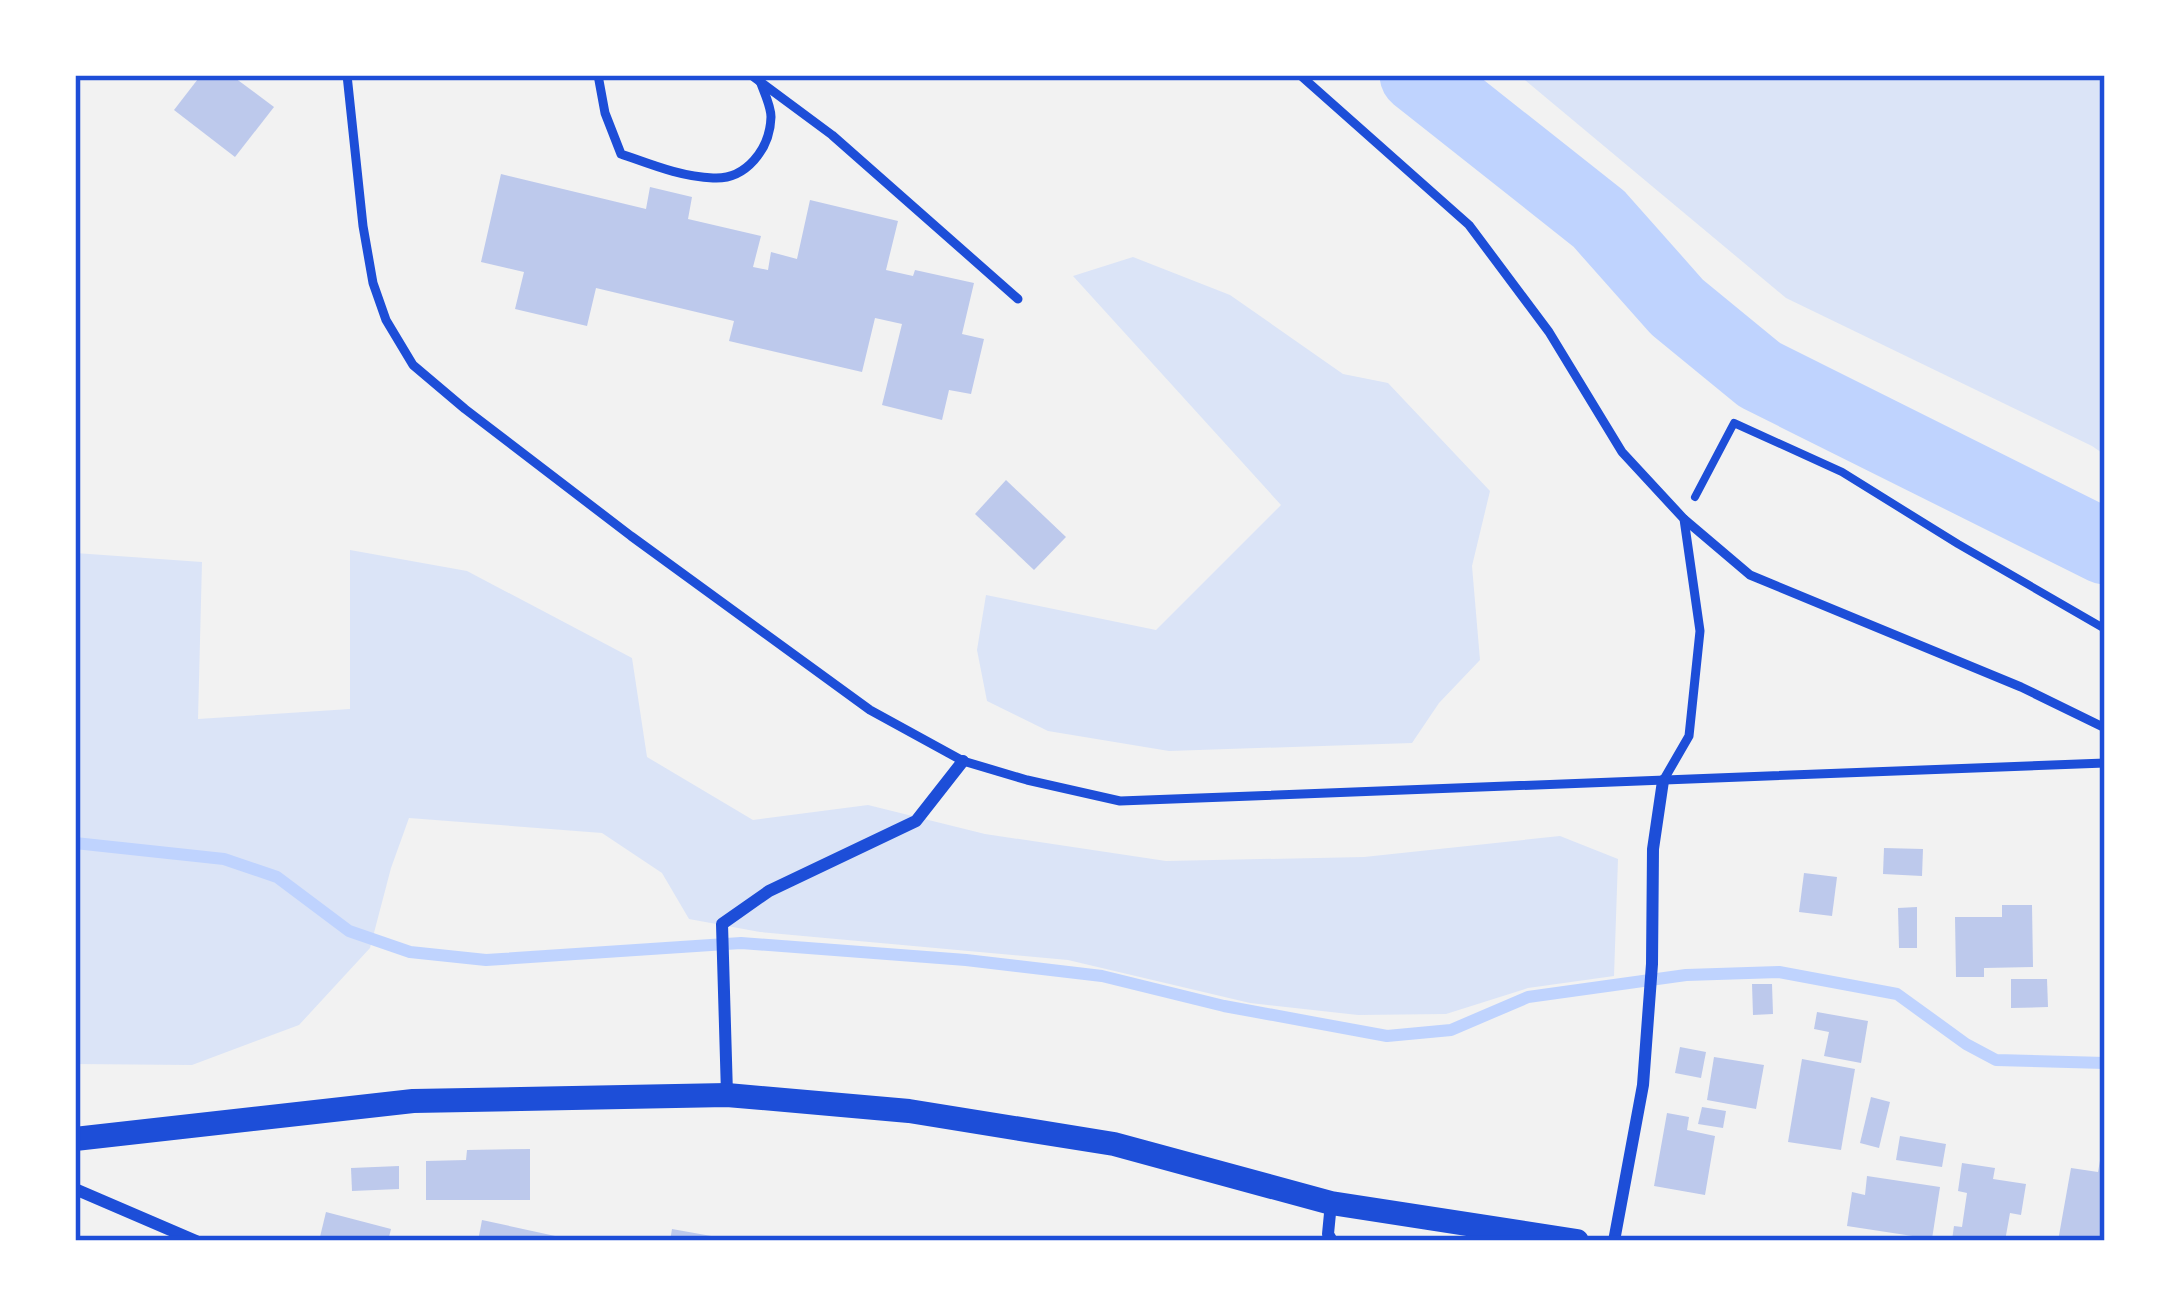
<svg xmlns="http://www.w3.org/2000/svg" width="2180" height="1316" font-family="'Zilla Slab',serif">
<rect width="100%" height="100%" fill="#f2f2f2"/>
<!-- green -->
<g fill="#dbe4f7">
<path d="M1519,75H2105V455L2092,446L1786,298Z"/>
<path d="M1133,257L1230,295L1343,374L1388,383L1490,491L1472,566L1480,660L1439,703L1412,743L1169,751L1048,731L987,701L977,650L986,595L1156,630L1281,505L1073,276Z"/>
<path d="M350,550L467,571L632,658L647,757L753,820L868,805L985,834L1166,861L1364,857L1560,836L1618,859L1614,976L1528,988L1446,1014L1358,1015L1250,1003L1068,960L760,932L689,919L662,873L602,833L409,818L391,868L370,948L299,1025L192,1065L75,1064V553L202,562L198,719L350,709Z"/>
</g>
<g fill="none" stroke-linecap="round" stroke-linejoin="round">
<!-- stream -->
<path stroke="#bfd3fe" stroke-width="12" d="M75,843L224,859L277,877L349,931L410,952L486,960L741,943L966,960L1102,976L1224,1006L1387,1036L1451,1030L1528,997L1686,975L1779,972L1897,994L1966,1044L1996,1060L2105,1063"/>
<!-- river -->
<path stroke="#bfd3fe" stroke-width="75" d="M1417,75L1599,219L1677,307L1760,375L2105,547"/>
</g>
<!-- building -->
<g fill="#bdc9ec">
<path d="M201,75H231L274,107L235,157L174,110Z"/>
<path d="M501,174L646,209L650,187L692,197L688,219L761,236L753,267L768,270L771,252L797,259L810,200L898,221L886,270L913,276L915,270L974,283L962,334L984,339L971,394L949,390L942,420L882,405L902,324L875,318L862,372L729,341L734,321L596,288L587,326L515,309L524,272L481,262Z"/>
<path d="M1006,480L1066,537L1034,570L975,514Z"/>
<path d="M1884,848L1923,849L1922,876L1883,874Z"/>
<path d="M1804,873L1837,877L1832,916L1799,912Z"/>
<path d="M2002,905H2032L2033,967L1984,968V977H1956L1955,917H2002Z"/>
<path d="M1917,907V948H1899L1898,908Z"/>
<path d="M2011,979H2047L2048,1007L2011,1008Z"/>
<path d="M1752,984H1772L1773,1014L1753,1015Z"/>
<path d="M1817,1012L1868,1021L1861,1063L1824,1056L1829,1032L1814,1029Z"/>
<path d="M1680,1047L1706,1052L1701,1078L1675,1073Z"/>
<path d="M1714,1057L1764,1065L1756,1109L1707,1100Z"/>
<path d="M1802,1059L1855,1069L1841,1150L1788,1142Z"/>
<path d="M1871,1097L1890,1102L1879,1148L1860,1143Z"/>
<path d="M1702,1107L1726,1111L1723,1128L1698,1124Z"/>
<path d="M1667,1113L1689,1117L1687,1130L1715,1136L1705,1195L1654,1186Z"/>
<path d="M1900,1136L1946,1144L1942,1167L1896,1160Z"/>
<path d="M530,1149V1200H426V1161L466,1160L467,1150Z"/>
<path d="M2101,1155L2105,1156V1241H2058L2071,1168L2098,1172Z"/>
<path d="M1962,1163L1995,1168L1993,1179L2026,1184L2021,1215L2010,1213L2005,1241L1952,1240L1954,1226L1962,1227L1967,1193L1958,1191Z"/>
<path d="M399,1166V1189L352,1191L351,1168Z"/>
<path d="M1867,1176L1940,1187L1932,1239L1847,1226L1852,1192L1865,1195Z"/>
<path d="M326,1212L391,1229L388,1241H319Z"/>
<path d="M482,1220L569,1239V1241H478Z"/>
<path d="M672,1229L728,1239L727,1241H670Z"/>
</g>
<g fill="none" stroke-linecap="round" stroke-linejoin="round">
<!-- path -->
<path stroke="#1d4ed8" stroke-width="8" d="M1695,497L1734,423L1842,472L1958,544L2105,629"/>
<!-- service -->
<g stroke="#1d4ed8" stroke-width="9">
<path d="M347,75L363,226L373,283L386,320L413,365L465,409L631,536L870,710L963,761L1027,780L1120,801L2105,763"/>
<path d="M598,75L605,113L621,154C650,164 681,177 713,178C746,180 770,149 771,117C771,106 764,92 760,81"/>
<path d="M751,75L832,135L1018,299"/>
<path d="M1300,75L1469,225L1549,332L1622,452L1684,519L1700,631L1689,736L1663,781"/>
<path d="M1684,519L1750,575L2021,687L2105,728"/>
</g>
<!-- minor -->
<g stroke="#1d4ed8" stroke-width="12">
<path d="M727,1094L722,924L769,891L916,821L963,761"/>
<path d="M75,1189L196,1241"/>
<path d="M1331,1203L1328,1234L1332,1241"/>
<path d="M1614,1241L1643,1085L1652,964L1653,849L1663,781"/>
</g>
<!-- secondary -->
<path stroke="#1d4ed8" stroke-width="24" d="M75,1139L413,1101L727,1095L909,1111L1114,1144L1331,1203L1577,1241"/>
</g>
<!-- border -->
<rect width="2180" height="1316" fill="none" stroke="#ffffff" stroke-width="156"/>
<rect x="78" y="78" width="2024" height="1160" fill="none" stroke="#1d4ed8" stroke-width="4.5"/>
</svg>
